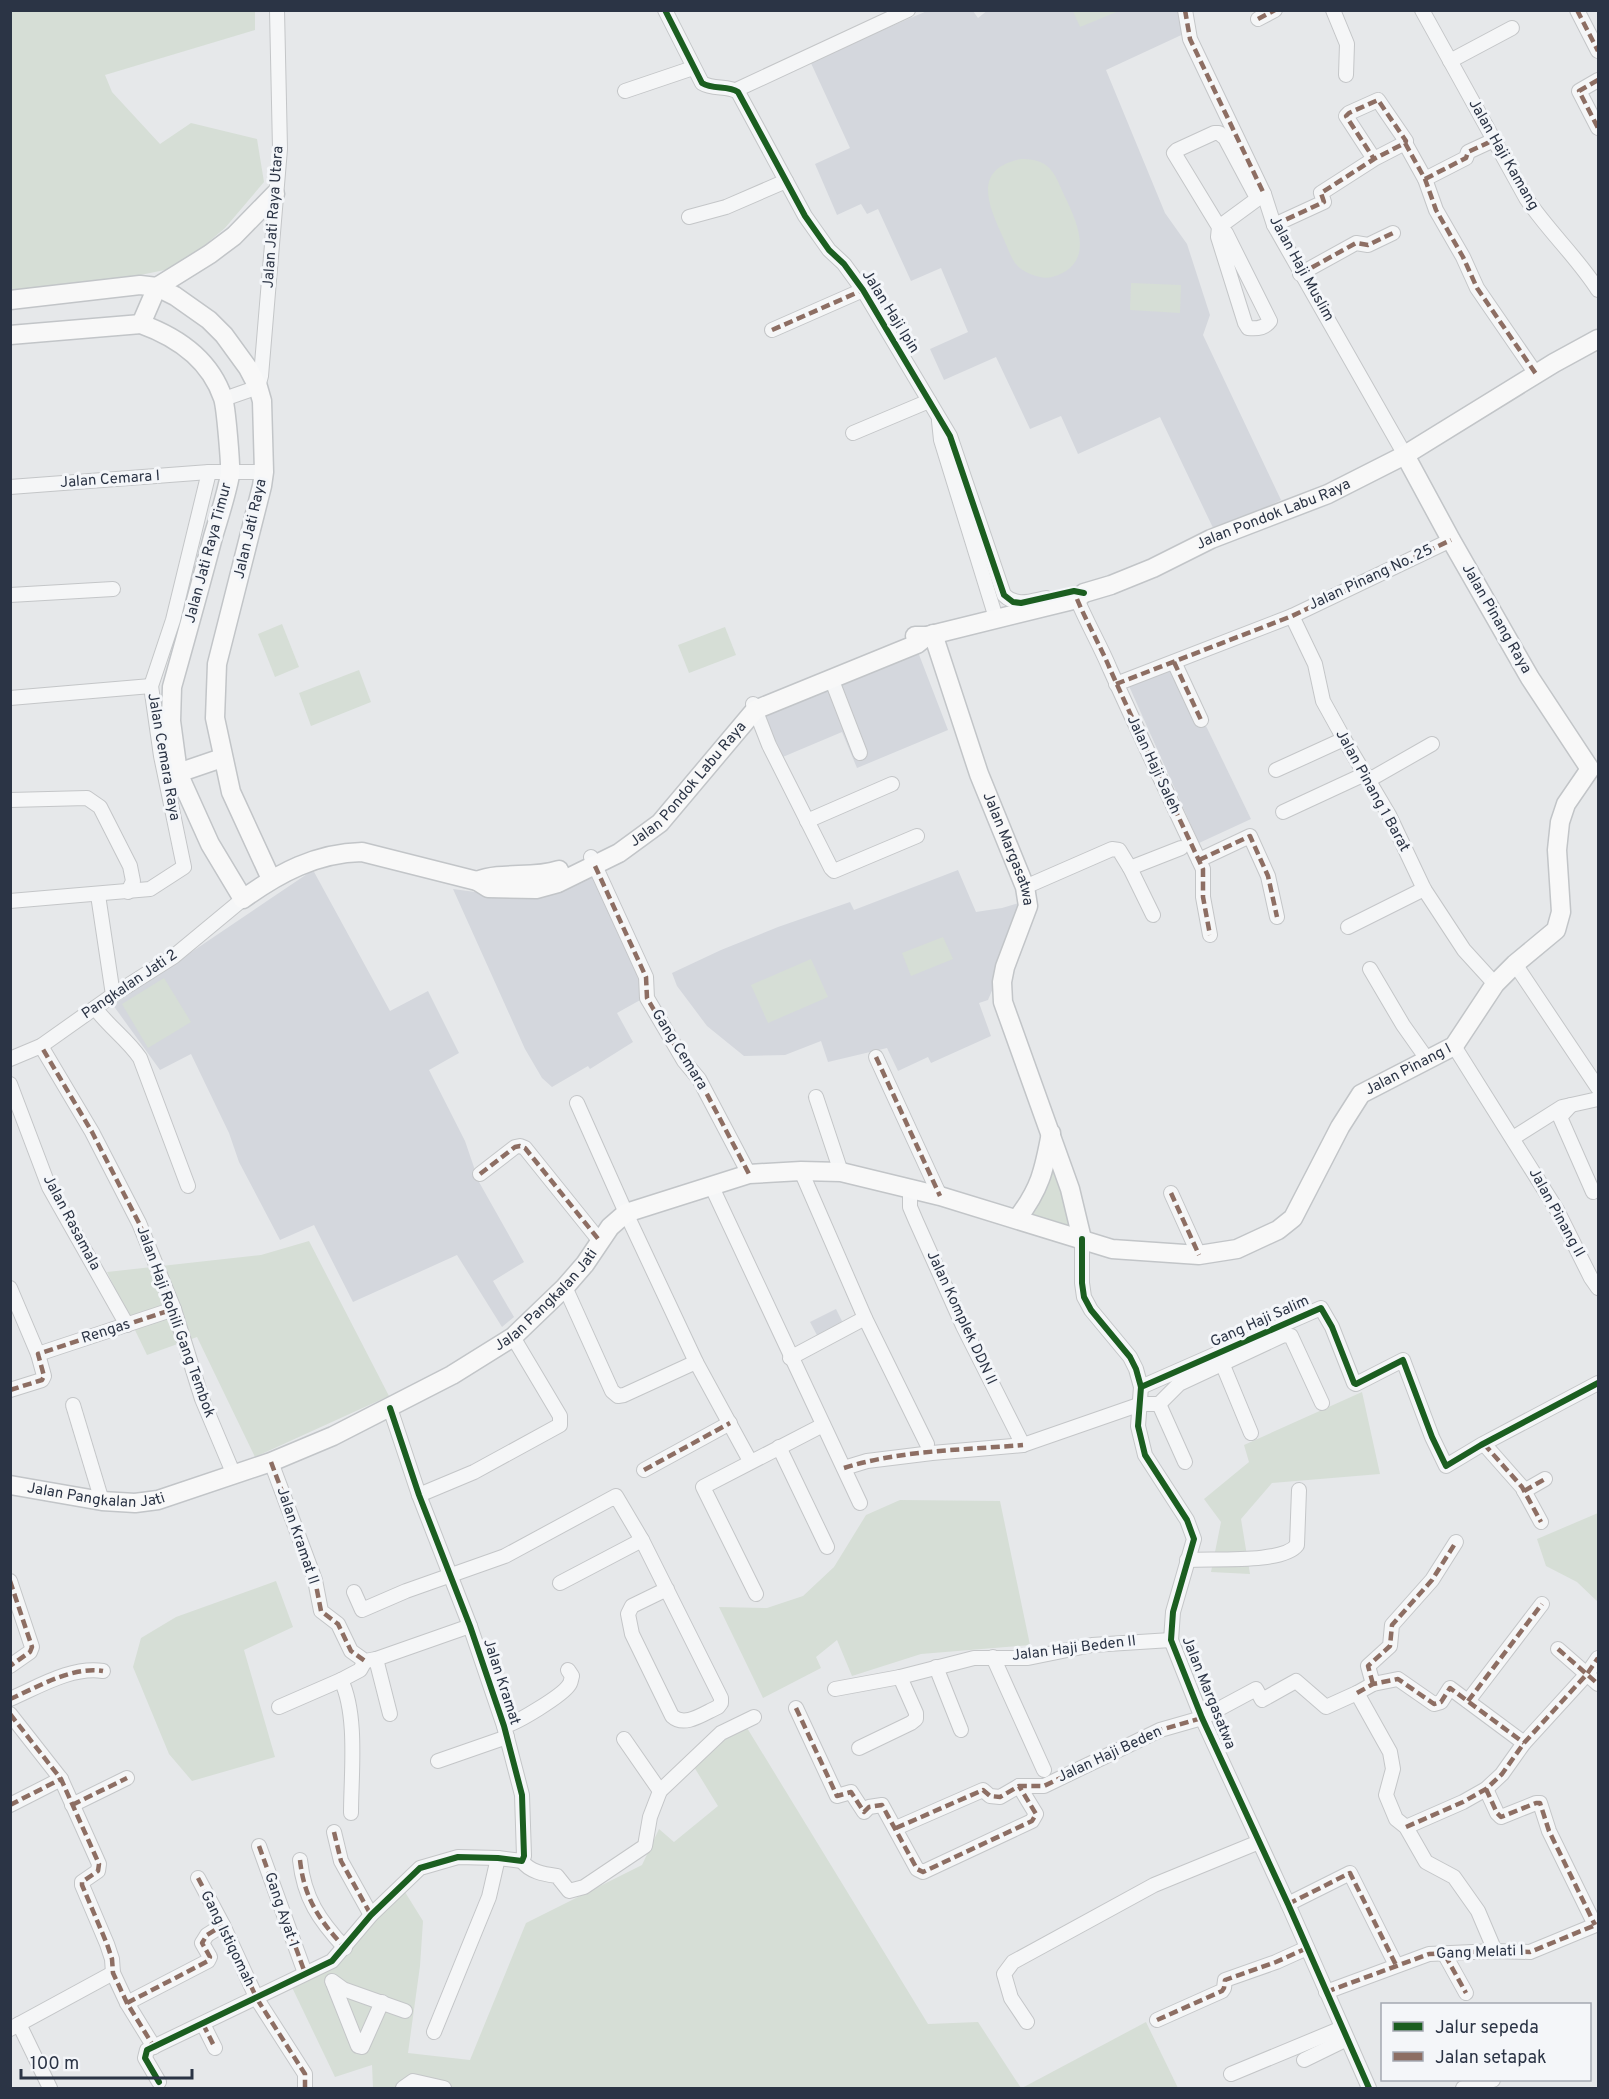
<svg xmlns="http://www.w3.org/2000/svg" width="1609" height="2099" font-family="Overpass,sans-serif">
<rect width="100%" height="100%" fill="#e6e8ea"/>
<!-- built -->
<g fill="#d4d7dd">
<path d="M988,10L1189,11L1190,31L1106,70L1165,213L1187,244L1210,315L1203,335L1281,500L1215,532L1160,417L1078,454L1061,416L1030,429L996,357L944,380L930,349L968,332L941,268L911,281L878,209L867,214L861,204L837,215L815,164L850,148L810,61L927,11H973L978,18Z"/>
<path d="M918,652L948,730L857,768L842,732L778,759L757,714Z"/>
<path d="M1178,668L1251,819L1199,843L1129,686Z"/>
<path d="M313,870L390,1011L428,991L459,1053L429,1070L465,1141L479,1182L524,1262L493,1281L514,1317L502,1327L457,1255L353,1302L314,1225L280,1240L239,1162L229,1133L191,1054L160,1070L113,1005Z"/>
<path d="M958,870L976,912L1002,908L1025,901L1027,907L988,1000L979,1003L991,1036L931,1063L928,1057L898,1071L887,1048L828,1062L821,1041L785,1055L744,1056L707,1026L677,986L672,973L721,950L778,927L850,902L854,910Z"/>
<path d="M597,874L637,959L642,999L617,1013L633,1042L590,1069L588,1066L552,1087L542,1078L525,1049L453,889L490,894Z"/>
<path d="M836,1309L844,1325L818,1337L810,1322Z"/>
</g>
<!-- green -->
<g fill="#d6ded6">
<path d="M10,11H255V30L105,75L112,92L160,144L191,123L257,139L264,182L225,228L179,267L126,278L11,292Z"/>
<path d="M1119,11L1080,27L1073,11L1119,10Z"/>
<path d="M1021,159C1030,159 1040,160 1047,166C1056,173 1060,187 1065,197C1079,225 1095,265 1052,277C1040,280 1022,272 1015,263C1009,254 1006,243 1001,233C987,202 974,168 1021,159Z"/>
<path d="M1131,283L1181,285L1180,313L1130,310Z"/>
<path d="M282,624L299,667L275,677L258,634Z"/>
<path d="M725,627L736,655L689,673L678,645Z"/>
<path d="M359,670L371,702L311,726L299,693Z"/>
<path d="M943,937L953,959L911,976L902,953Z"/>
<path d="M811,959L828,997L768,1023L751,985Z"/>
<path d="M164,978L191,1022L148,1048L122,1004Z"/>
<path d="M1053,1158L1073,1229L1028,1215Z"/>
<path d="M309,1241L389,1396L255,1457L197,1337L147,1355L107,1272L261,1255Z"/>
<path d="M1362,1392L1380,1474L1272,1483L1241,1519L1250,1574L1211,1572L1221,1522L1204,1499L1249,1462L1244,1445Z"/>
<path d="M900,1500L1000,1501L1030,1645L921,1654L852,1676L837,1640L816,1657L821,1668L763,1698L719,1607L767,1608L803,1596L834,1567L866,1515Z"/>
<path d="M1598,1513V1602L1577,1582L1546,1566L1537,1539Z"/>
<path d="M276,1581L293,1627L244,1650L275,1757L192,1781L169,1754L133,1667L141,1638L176,1617Z"/>
<path d="M741,1718L928,2024L978,2022L1021,2088H373L372,2065L335,2077L288,1979L336,1955L400,1884L423,1921L420,1966L408,2053L470,2060L526,1923L642,1865L659,1829L674,1842L718,1806L691,1762Z"/>
<path d="M1146,2022L1178,2088H1022Z"/>
</g>
<g fill="none" stroke-linecap="round" stroke-linejoin="round">
<defs>
<g id="minor">
<path d="M665,10L702,83C713,90 728,85 738,92L805,216L829,250L844,264L863,290L950,436L1004,595C1016,607 1031,601 1046,598"/>
<path d="M1185,10L1190,39L1264,194L1274,225L1405,455"/>
<path d="M1333,10L1347,44L1346,75"/>
<path d="M1422,10L1526,198C1548,231 1577,257 1598,290"/>
<path d="M1577,10L1598,51"/>
<path d="M1258,19L1275,10"/>
<path d="M1450,61L1512,28"/>
<path d="M1598,80L1579,91L1598,128"/>
<path d="M736,90L908,10"/>
<path d="M625,91L693,68"/>
<path d="M1405,143L1425,179L1436,210L1463,257L1477,288L1536,374"/>
<path d="M1425,179L1466,158L1468,152L1494,140"/>
<path d="M1257,198L1225,138L1219,133H1214L1177,150L1174,153L1219,227L1226,233L1270,321C1265,328 1256,329 1248,328L1245,323L1218,237L1219,227L1264,194"/>
<path d="M689,217L726,207L786,181"/>
<path d="M1274,225L1324,202L1321,193L1374,159L1405,143L1406,141L1378,100L1349,113L1346,116L1374,159"/>
<path d="M1300,274L1356,243L1368,245L1393,233"/>
<path d="M772,330L863,290"/>
<path d="M224,399L258,387L261,376L280,149L277,10"/>
<path d="M939,421L941,440L996,618"/>
<path d="M853,433L929,401"/>
<path d="M10,487L209,472H264"/>
<path d="M10,595L113,589"/>
<path d="M1077,599C1087,623 1100,645 1110,669C1140,736 1172,803 1203,869V897L1210,935"/>
<path d="M1292,616L1315,664L1323,701L1344,739L1389,815L1424,889L1464,950L1495,984"/>
<path d="M1174,662L1201,720"/>
<path d="M831,678L860,753"/>
<path d="M1116,684L1292,616L1451,540"/>
<path d="M10,698L151,686"/>
<path d="M753,704L769,745L831,868L834,871L917,836"/>
<path d="M1276,770L1344,739"/>
<path d="M1369,780L1432,744"/>
<path d="M10,800L87,798L100,807L130,866L133,881L128,892"/>
<path d="M1283,812L1365,774"/>
<path d="M807,821L892,784"/>
<path d="M591,857L646,977L647,998L684,1061L699,1079L749,1174"/>
<path d="M1199,860L1250,836L1268,876L1277,917"/>
<path d="M1130,868L1181,848"/>
<path d="M1025,887L1112,849L1119,850L1130,868L1153,915"/>
<path d="M98,895L113,995"/>
<path d="M10,901L150,889L184,867L161,756L151,686L173,620L209,472"/>
<path d="M1348,927L1424,889"/>
<path d="M1515,964L1598,1088"/>
<path d="M1370,969L1403,1025L1427,1059"/>
<path d="M95,1008C109,1027 127,1039 140,1058L188,1186"/>
<path d="M41,1046L92,1132L139,1223L174,1309L202,1399L234,1475"/>
<path d="M1454,1046L1557,1210L1591,1278L1598,1288"/>
<path d="M876,1057L940,1196"/>
<path d="M10,1059L41,1046L113,995L173,957L243,899"/>
<path d="M10,1084L49,1187L127,1325"/>
<path d="M816,1097L841,1172"/>
<path d="M577,1103L626,1213L696,1362L750,1461"/>
<path d="M1571,1105L1560,1117L1593,1192"/>
<path d="M1513,1138L1562,1107L1598,1099"/>
<path d="M801,1171L865,1318L927,1444"/>
<path d="M480,1174L515,1147L520,1146L525,1148L599,1240"/>
<path d="M711,1185L860,1503"/>
<path d="M910,1189V1207L916,1221L963,1326L1023,1445"/>
<path d="M1171,1193L1199,1255"/>
<path d="M1082,1239V1283L1084,1297L1091,1310L1130,1357L1136,1369L1141,1387L1138,1426L1145,1455L1187,1520L1194,1539L1173,1612L1171,1640L1202,1718L1288,1904L1369,2088"/>
<path d="M565,1287L612,1391L618,1396L624,1395L696,1362"/>
<path d="M10,1288L38,1354L44,1376L42,1380L10,1390"/>
<path d="M38,1354L174,1309"/>
<path d="M790,1358L865,1318"/>
<path d="M1222,1363L1251,1433"/>
<path d="M1141,1387L1321,1308L1332,1327L1354,1383L1356,1384L1403,1360L1432,1437L1446,1466L1481,1445L1598,1383"/>
<path d="M1159,1404L1185,1462"/>
<path d="M73,1405L102,1501"/>
<path d="M1484,1444L1522,1487L1541,1522"/>
<path d="M779,1447L827,1547"/>
<path d="M271,1462L315,1580L321,1611L338,1624L351,1651L365,1661L376,1659L470,1626"/>
<path d="M844,1468L867,1461L932,1453L1023,1445L1141,1404H1159L1179,1384L1284,1335L1291,1336L1322,1403"/>
<path d="M644,1470L730,1423"/>
<path d="M1524,1491L1545,1479"/>
<path d="M419,1495L474,1472L560,1425V1416L513,1337"/>
<path d="M1187,1560C1211,1558 1283,1564 1297,1545L1299,1490"/>
<path d="M10,1581L32,1647L30,1652L10,1666"/>
<path d="M560,1583L642,1540"/>
<path d="M354,1592L362,1610L406,1591L505,1556L616,1496L642,1540L721,1698V1703L718,1707C704,1713 685,1728 672,1716L632,1634L628,1614L632,1606L667,1589"/>
<path d="M756,1594L703,1487L823,1425"/>
<path d="M1558,1649L1598,1684"/>
<path d="M993,1657L1044,1770"/>
<path d="M376,1659L390,1714"/>
<path d="M936,1667L961,1730"/>
<path d="M1373,1684L1368,1666L1390,1646L1392,1625L1432,1580L1456,1542"/>
<path d="M835,1689L900,1677L974,1658H1028L1092,1645L1171,1640"/>
<path d="M1357,1693L1373,1684L1398,1679L1434,1704L1441,1702L1450,1688L1524,1743"/>
<path d="M10,1699C38,1687 72,1666 103,1671"/>
<path d="M1468,1701L1542,1604"/>
<path d="M279,1707L341,1680"/>
<path d="M796,1708L837,1796L851,1792L864,1812L869,1807L882,1805L917,1869L923,1872L1032,1821L1036,1814L1019,1786"/>
<path d="M10,1714L61,1779L99,1864L98,1871L82,1882V1885L107,1944L112,1959L113,1973L127,2003L154,2047"/>
<path d="M504,1726C516,1724 563,1695 569,1685C571,1683 571,1679 572,1676L568,1670"/>
<path d="M624,1739L660,1791"/>
<path d="M859,1748L911,1723L916,1719V1713L900,1677"/>
<path d="M438,1761L507,1737"/>
<path d="M1486,1789L1497,1813L1501,1817L1536,1803H1540L1549,1831L1595,1925"/>
<path d="M10,1805L61,1779"/>
<path d="M72,1805L127,1778"/>
<path d="M351,1813C351,1775 358,1715 341,1680L360,1670L365,1661"/>
<path d="M1406,1827L1463,1802L1486,1789L1502,1774L1524,1743L1587,1674L1598,1658"/>
<path d="M896,1828L983,1790L990,1796L1000,1797L1019,1786H1044L1160,1730L1202,1718L1256,1689L1262,1700L1296,1681L1326,1707L1357,1693L1390,1752L1393,1769L1386,1795L1396,1819L1406,1827L1426,1862L1454,1877L1478,1911L1495,1951"/>
<path d="M334,1832L341,1861L371,1915"/>
<path d="M259,1846L305,1973"/>
<path d="M300,1860C304,1898 319,1920 345,1948"/>
<path d="M522,1861C530,1872 544,1874 557,1876L569,1891L584,1887L645,1846L650,1817L660,1791L721,1733L754,1717"/>
<path d="M198,1878L223,1925L257,1999L305,2074V2088"/>
<path d="M1288,1904L1350,1873L1396,1965"/>
<path d="M1445,1955L1466,1993"/>
<path d="M332,1981L343,1989L405,2011"/>
<path d="M333,1983L358,2046L362,2047L382,2002"/>
<path d="M1326,1992L1429,1954L1495,1951L1530,1952L1598,1924"/>
<path d="M127,2003L208,1961L210,1957L202,1943L207,1935L223,1925"/>
<path d="M1157,2020L1222,1991L1224,1988L1225,1980L1276,1962L1307,1948"/>
<path d="M1027,2022L1011,1998L1004,1974L1013,1962L1154,1885L1259,1842"/>
<path d="M19,2024L50,2088"/>
<path d="M203,2024L215,2048"/>
<path d="M10,2029L113,1973"/>
<path d="M434,2032L489,1897L498,1858"/>
<path d="M1304,2060L1347,2039"/>
<path d="M1231,2074L1342,2028"/>
<path d="M159,2082L145,2058L147,2050L332,1961L371,1915L420,1868L458,1857L498,1858L522,1861L524,1856L522,1795L504,1726L470,1626L419,1495L390,1408"/>
<path d="M403,2088L413,2081L444,2088"/>
<path d="M1463,2088L1493,2080"/>
</g>
<g id="major">
<path d="M10,300L140,285L157,287L175,296L209,320L224,335L248,368L258,387L262,401L264,472L262,486L217,664L215,718L231,792L271,879"/>
<path d="M141,324L157,287L210,254L234,236L275,194"/>
<path id="s1" d="M10,335L141,324C177,337 210,360 223,398C226,407 231,466 230,475C226,496 219,517 213,537C200,587 186,637 172,687L171,721L178,773L210,844L243,899C279,873 316,853 362,852L477,881L488,888L536,889L558,883L619,853L660,823L755,710L917,644L927,636"/>
<path id="s2" d="M933,634L979,774L1025,887L1028,906L1005,967L1002,982L1003,1002L1070,1189L1082,1239"/>
<path id="s3" d="M915,636H927L1077,599L1084,593L1111,585L1153,568L1211,539L1328,494L1405,455L1554,363L1598,339"/>
<path d="M178,773L222,758"/>
<path d="M477,881C503,871 532,879 559,870"/>
<path d="M1017,1219C1040,1189 1044,1171 1051,1133"/>
<path id="s4" d="M10,1485L102,1501L135,1503L158,1500L271,1462L333,1436L452,1375L513,1337L565,1287L585,1264L610,1227L626,1213L749,1174L801,1171L841,1172L940,1196L1112,1249L1199,1255L1237,1249L1278,1230L1293,1218L1340,1127L1361,1094L1454,1046L1495,984L1515,964L1556,930L1561,912L1557,850L1560,822L1566,804L1590,769L1530,678L1451,540L1405,455"/>
</g>
</defs>
<!-- minor casing -->
<use href="#minor" stroke="#c4c6c8" stroke-width="16"/>
<!-- major casing -->
<use href="#major" stroke="#c2c5c8" stroke-width="21"/>
<!-- minor -->
<use href="#minor" stroke="#f5f6f7" stroke-width="14"/>
<!-- major -->
<use href="#major" stroke="#f8f8f8" stroke-width="18"/>
<!-- quiet -->
<g stroke="#8d6e63" stroke-width="4.5" stroke-dasharray="9 4.5" stroke-linecap="butt">
<path d="M1185,10L1190,39L1264,194"/>
<path d="M1577,10L1598,51"/>
<path d="M1258,19L1275,10"/>
<path d="M1598,80L1579,91L1598,128"/>
<path d="M1405,143L1425,179L1436,210L1463,257L1477,288L1536,374"/>
<path d="M1425,179L1466,158L1468,152L1494,140"/>
<path d="M1274,225L1324,202L1321,193L1374,159L1405,143L1406,141L1378,100L1349,113L1346,116L1374,159"/>
<path d="M1300,274L1356,243L1368,245L1393,233"/>
<path d="M772,330L863,290"/>
<path d="M1077,599C1087,623 1100,645 1110,669C1140,736 1172,803 1203,869V897L1210,935"/>
<path d="M1174,662L1201,720"/>
<path d="M1116,684L1292,616L1451,540"/>
<path d="M1199,860L1250,836L1268,876L1277,917"/>
<path d="M595,866L646,977L647,998L684,1061L699,1079L749,1174"/>
<path d="M876,1057L940,1196"/>
<path d="M480,1174L515,1147L520,1146L525,1148L599,1240"/>
<path d="M1171,1193L1199,1255"/>
<path d="M10,1390L42,1380L44,1376L38,1354L174,1309L139,1223L92,1132L41,1046"/>
<path d="M1484,1444L1522,1487L1541,1522"/>
<path d="M271,1462L315,1580L321,1611L338,1624L351,1651L365,1661"/>
<path d="M844,1468C900,1450 964,1450 1023,1445"/>
<path d="M644,1470L730,1423"/>
<path d="M1524,1491L1545,1479"/>
<path d="M10,1581L32,1647L30,1652L10,1666"/>
<path d="M1558,1649L1598,1684"/>
<path d="M1373,1684L1368,1666L1390,1646L1392,1625L1432,1580L1456,1542"/>
<path d="M1357,1693L1373,1684L1398,1679L1434,1704L1441,1702L1450,1688L1524,1743"/>
<path d="M10,1699C38,1687 72,1666 103,1671"/>
<path d="M1468,1701L1542,1604"/>
<path d="M796,1708L837,1796L851,1792L864,1812L869,1807L882,1805L917,1869L923,1872L1032,1821L1036,1814L1019,1786"/>
<path d="M10,1714L61,1779L99,1864L98,1871L82,1882V1885L107,1944L112,1959L113,1973L127,2003L154,2047"/>
<path d="M1486,1789L1497,1813L1501,1817L1536,1803H1540L1549,1831L1595,1925"/>
<path d="M10,1805L61,1779"/>
<path d="M72,1805L127,1778"/>
<path d="M1406,1827L1463,1802L1486,1789L1502,1774L1524,1743L1587,1674L1598,1658"/>
<path d="M896,1828L983,1790L990,1796L1000,1797L1019,1786H1044L1160,1730L1202,1718"/>
<path d="M334,1832L341,1861L371,1915"/>
<path d="M259,1846L305,1973"/>
<path d="M300,1860C304,1898 319,1920 345,1948"/>
<path d="M198,1878L223,1925L257,1999L305,2074V2088"/>
<path d="M1288,1904L1350,1873L1396,1965"/>
<path d="M1445,1955L1466,1993"/>
<path d="M1326,1992L1429,1954L1495,1951L1530,1952L1598,1924"/>
<path d="M127,2003L208,1961L210,1957L202,1943L207,1935L223,1925"/>
<path d="M1157,2020L1222,1991L1224,1988L1225,1980L1276,1962L1307,1948"/>
<path d="M203,2024L215,2048"/>
</g>
<defs>
<g id="cycleway">
<path d="M665,10L702,83C713,90 728,85 738,92L805,216L829,250L844,264L863,290L950,436L1004,595L1013,602L1021,603L1074,591L1084,593"/>
<path d="M1082,1239V1283L1084,1297L1091,1310L1130,1357L1136,1369L1141,1387L1138,1426L1145,1455L1187,1520L1194,1539L1173,1612L1171,1640L1202,1718L1288,1904L1369,2088"/>
<path d="M1141,1387L1321,1308L1332,1327L1354,1383L1356,1384L1403,1360L1432,1437L1446,1466L1481,1445L1598,1383"/>
<path d="M159,2082L145,2058L147,2050L332,1961L371,1915L420,1868L458,1857L498,1858L522,1861L524,1856L522,1795L504,1726L470,1626L419,1495L390,1408"/>
</g>
</defs>
<!-- cycleway casing -->
<use href="#cycleway" stroke="#f4f6f9" stroke-width="10"/>
<!-- cycleway -->
<use href="#cycleway" stroke="#1b5e20" stroke-width="6"/>
</g>
<g text-anchor="middle" dominant-baseline="central" stroke-width="6" stroke-linejoin="round" paint-order="stroke">
<!-- street labels -->
<g font-size="15" fill="#2b3445" stroke="#f4f6f9">
<text transform="translate(1503 155) rotate(60)">Jalan Haji Kamang</text>
<text transform="translate(274 217) rotate(-86)">Jalan Jati Raya Utara</text>
<text transform="translate(1301 269) rotate(61)">Jalan Haji Muslim</text>
<text transform="translate(890 312) rotate(58)">Jalan Haji Ipin</text>
<text transform="translate(110 480) rotate(-4)">Jalan Cemara I</text>
<text stroke="none"><textPath href="#s3" startOffset="381">Jalan Pondok Labu Raya</textPath></text>
<text transform="translate(251 529) rotate(-77)">Jalan Jati Raya</text>
<text transform="translate(209 553) rotate(-75)">Jalan Jati Raya Timur</text>
<text transform="translate(1371 578) rotate(-25)">Jalan Pinang No. 25</text>
<text transform="translate(1496 619) rotate(60)">Jalan Pinang Raya</text>
<text transform="translate(163 757) rotate(80)">Jalan Cemara Raya</text>
<text transform="translate(1153 765) rotate(65)">Jalan Haji Saleh</text>
<text stroke="none"><textPath href="#s1" startOffset="1270">Jalan Pondok Labu Raya</textPath></text>
<text transform="translate(1372 791) rotate(61)">Jalan Pinang 1 Barat</text>
<text stroke="none"><textPath href="#s2" startOffset="228">Jalan Margasatwa</textPath></text>
<text transform="translate(130 985) rotate(-34)">Pangkalan Jati 2</text>
<text transform="translate(679 1050) rotate(58)">Gang Cemara</text>
<text stroke="none"><textPath href="#s4" startOffset="1598">Jalan Pinang I</textPath></text>
<text transform="translate(1556 1213) rotate(61)">Jalan Pinang II</text>
<text transform="translate(71 1223) rotate(62)">Jalan Rasamala</text>
<text stroke="none"><textPath href="#s4" startOffset="591">Jalan Pangkalan Jati</textPath></text>
<text transform="translate(961 1318) rotate(65)">Jalan Komplek DDN II</text>
<text transform="translate(175 1322) rotate(70)">Jalan Haji Rohili Gang Tembok</text>
<text transform="translate(1260 1322) rotate(-24)">Gang Haji Salim</text>
<text transform="translate(106 1332) rotate(-18)">Rengas</text>
<text stroke="none"><textPath href="#s4" startOffset="87">Jalan Pangkalan Jati</textPath></text>
<text transform="translate(297 1536) rotate(71)">Jalan Kramat II</text>
<text transform="translate(1074 1649) rotate(-7)">Jalan Haji Beden II</text>
<text transform="translate(501 1682) rotate(72)">Jalan Kramat</text>
<text transform="translate(1208 1693) rotate(68)">Jalan Margasatwa</text>
<text transform="translate(1110 1755) rotate(-25)">Jalan Haji Beden</text>
<text transform="translate(281 1910) rotate(71)">Gang Ayat 1</text>
<text transform="translate(227 1939) rotate(64)">Gang Istiqomah</text>
<text transform="translate(1480 1953) rotate(-2)">Gang Melati I</text>
</g>
</g>
<!-- border -->
<rect width="1609" height="2099" fill="none" stroke="#2b3445" stroke-width="24"/>
<!-- legend -->
<rect x="1381" y="2003" width="210" height="78" fill="#f4f6f9" stroke="#a4a8b1" stroke-width="1.5"/>
<rect x="1393" y="2022" width="30" height="9" fill="#1b5e20" stroke="#a4a8b1" stroke-width="1.5"/>
<text x="1435" y="2033" font-size="18" fill="#2b3445">Jalur sepeda</text>
<rect x="1393" y="2052" width="30" height="9" fill="#8d6e63" stroke="#a4a8b1" stroke-width="1.5"/>
<text x="1435" y="2063" font-size="18" fill="#2b3445">Jalan setapak</text>
<!-- scale -->
<path d="M21 2069v9h171v-9" fill="none" stroke="#2b3445" stroke-width="3"/>
<text x="30" y="2069" font-size="18" fill="#2b3445" stroke="#f4f6f9" stroke-width="4.5" paint-order="stroke">100 m</text>
</svg>
